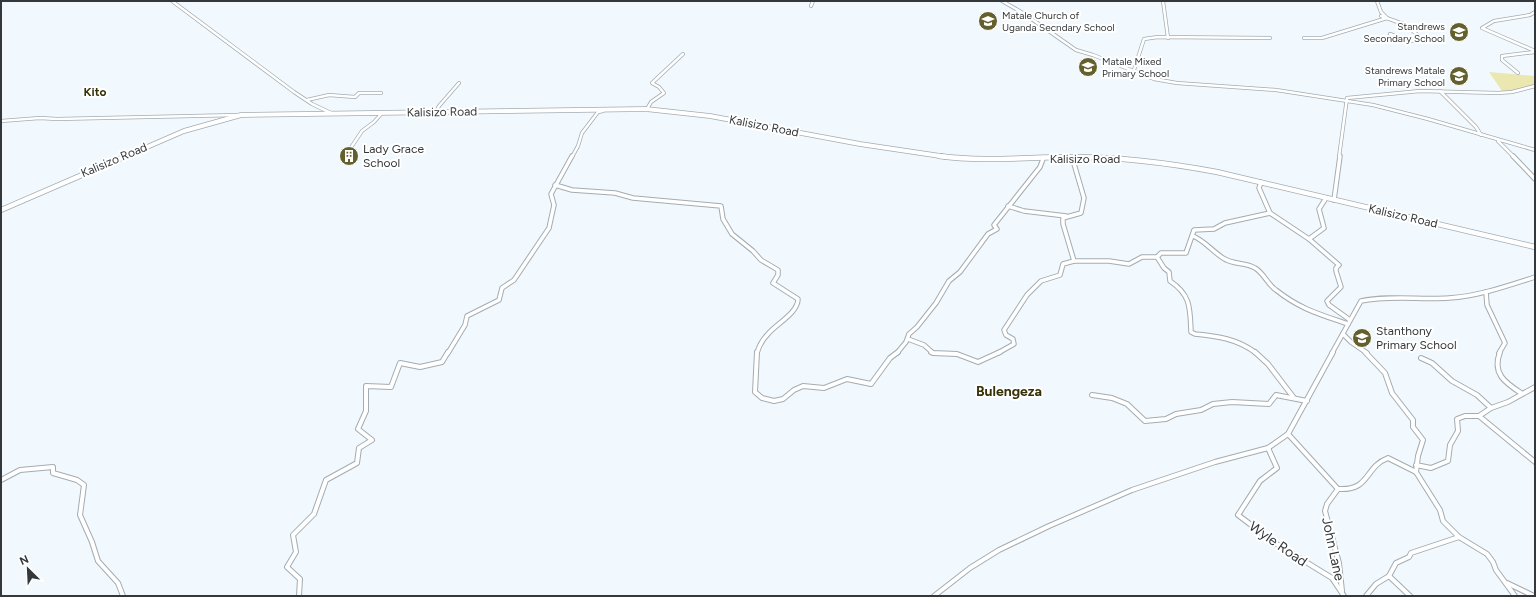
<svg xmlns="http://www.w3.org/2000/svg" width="1536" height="597" font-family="Figtree,sans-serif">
<rect width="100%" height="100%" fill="#f1f9fe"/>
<!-- green -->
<path fill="#ebe7b0" d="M1489,72L1535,76V85L1510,91H1502Z"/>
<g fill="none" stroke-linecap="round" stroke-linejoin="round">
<defs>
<g id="street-far2">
<path d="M172,1L294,92L312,104L331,113"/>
<path d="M1002,1L1023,13L1076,50L1093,55L1154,79L1177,83L1276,90L1373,105L1428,119L1535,150"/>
<path d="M1163,1L1168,38"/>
<path d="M811,6L813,1"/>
<path d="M1535,12L1530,15L1494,21L1482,28L1535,51"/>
<path d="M1381,16L1406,25L1421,38L1420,40L1409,41L1390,34"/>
<path d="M1304,38H1322L1387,18L1381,12L1377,1"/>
<path d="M1136,73L1134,70L1144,39L1158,37L1270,38"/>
<path d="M1518,73L1502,60V56L1535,52"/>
<path d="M1440,91L1476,127L1481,135"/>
<path d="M307,100L329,95L355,97L359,93H381"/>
<path d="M647,109L651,102L664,93L659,87L652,83L683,54"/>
<path d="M436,112L439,106L459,83"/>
<path d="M1,121L40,118L57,119L238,115"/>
<path d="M1498,141L1514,157"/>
<path d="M350,149L362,131L374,122L382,113"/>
<path d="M572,157L578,146L582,133L598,112L603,111"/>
<path d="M1339,157L1347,98L1420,91L1498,93L1512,92L1535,86"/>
</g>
<g id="street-far1">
<path d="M1513,156L1535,179"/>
<path d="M1072,157L1084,198L1081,213L1063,218V224L1074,261H1109L1129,264L1142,257H1157L1161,253H1186L1194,230L1214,229L1225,223L1270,213L1259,188L1261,182"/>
<path d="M555,185L572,190L615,193L633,198L721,206L723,219L732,234L753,251L761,260L778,270V275L773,283L798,299C798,313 776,324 768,334C763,339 759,346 757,353"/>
<path d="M1334,200L1340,156"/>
<path d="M1008,206L1024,211L1066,216"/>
<path d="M1270,213L1309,239L1324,228L1319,209L1326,198"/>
<path d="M1193,236C1205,241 1212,251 1223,258C1233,265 1245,262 1255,268C1264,273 1267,284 1276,290C1300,309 1319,314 1348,324"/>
<path d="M1309,239L1339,265L1336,268V271L1341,287L1327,301L1329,305L1350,320"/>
<path d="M1157,257L1164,268L1169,272L1170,281C1191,295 1190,308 1191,332L1195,334C1217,336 1238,339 1256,353"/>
<path d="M1486,292L1487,305L1505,343L1499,353"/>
<path d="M1343,334L1351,342L1367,353"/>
<path d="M908,339L924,345L933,353"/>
<path d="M448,353L465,325L467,316L499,300L502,288L514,280L549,228L554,205L551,194L572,156"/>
<path d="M897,353L906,342L909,334L917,327L936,303L949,281L960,272L988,234L997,229L994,225L1040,167L1043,159"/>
<path d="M998,353L1014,344L1013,339L1006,335L1004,330L1027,295L1041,281L1060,275L1063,264L1074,261"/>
<path d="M1332,353L1361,301C1390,295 1420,300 1449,298C1479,296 1507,286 1535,277"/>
</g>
<g id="street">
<path d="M757,352L755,392L762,398L774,401L783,399L794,390L803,386L824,388L847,379L871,384L890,358L898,352"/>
<path d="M931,352L933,353L957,354L978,362L1000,352"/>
<path d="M1255,352L1268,364L1294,398"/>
<path d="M1365,352L1385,373L1392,393L1413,420V427L1423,440L1418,456L1416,472L1440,510L1443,521L1459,537L1487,554L1493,562L1496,570L1515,596"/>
<path d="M1500,352C1492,373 1504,382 1521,393"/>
<path d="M1421,358L1432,363L1452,381L1477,395L1491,408L1479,416L1535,462"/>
<path d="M1092,395L1112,398L1127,404L1145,421L1166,419L1176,414L1201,410L1213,404L1232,402L1269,404L1276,395L1307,401"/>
<path d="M1491,408L1508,402L1535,387"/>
<path d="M1288,434L1338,489L1327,504L1325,511L1339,563L1342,591"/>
<path d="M1268,448L1277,468L1260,481L1238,515L1275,543L1332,578L1344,596"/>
<path d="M1416,465L1431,468L1448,461L1450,445L1458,431L1457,419L1465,416H1479"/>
<path d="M1,480L20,470L53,467V473L77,480L84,485L80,515L92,542L98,561L118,583L123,596"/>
<path d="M1338,489C1371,491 1364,467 1388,458L1416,472"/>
<path d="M1389,576L1410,596"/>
<path d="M1507,583L1534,596"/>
<path d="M299,596L300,579L287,567L296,552L293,535L314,514L326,480L357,463L359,448L372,440L358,429L366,411V386L391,387L400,363L420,367L442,362L448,352"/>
<path d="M934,596L970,568L999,550L1049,526L1132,490L1215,462L1268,448L1288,434L1333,352"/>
<path d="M1366,596L1376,584L1389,576L1396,563L1409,557L1411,553L1459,537"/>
</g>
<path id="secondary-far1" d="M124,157L184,131L241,115L646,109L710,116L860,144L947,157"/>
<g id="secondary">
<path d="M939,156C983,162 1028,157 1072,157C1121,157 1169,163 1217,172L1535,247"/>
<path d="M1,210L126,156"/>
</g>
</defs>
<!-- street-far2 casing -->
<use href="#street-far2" stroke="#a4acb1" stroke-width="4"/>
<!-- street-far1 casing -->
<use href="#street-far1" stroke="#a4acb1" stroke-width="5.5"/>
<!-- street casing -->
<use href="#street" stroke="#a4acb1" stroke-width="6"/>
<!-- secondary-far1 casing -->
<use href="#secondary-far1" stroke="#a4acb1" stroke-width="5.5"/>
<!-- secondary casing -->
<use href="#secondary" stroke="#a4acb1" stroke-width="6"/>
<!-- street-far2 -->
<use href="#street-far2" stroke="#fff" stroke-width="2.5"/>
<!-- street-far1 -->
<use href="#street-far1" stroke="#fff" stroke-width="3.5"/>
<!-- street -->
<use href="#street" stroke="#fff" stroke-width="4"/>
<!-- secondary-far1 -->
<use href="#secondary-far1" stroke="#fff" stroke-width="4"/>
<!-- secondary -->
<use href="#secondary" stroke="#fff" stroke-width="4.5"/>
</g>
<!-- icons -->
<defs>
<symbol id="school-disc" viewBox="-11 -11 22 22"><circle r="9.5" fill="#64602d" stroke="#fff"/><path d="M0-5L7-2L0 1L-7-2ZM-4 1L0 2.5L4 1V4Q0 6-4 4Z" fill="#fff"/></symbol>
<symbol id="building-disc" viewBox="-11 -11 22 22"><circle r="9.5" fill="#64602d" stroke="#fff"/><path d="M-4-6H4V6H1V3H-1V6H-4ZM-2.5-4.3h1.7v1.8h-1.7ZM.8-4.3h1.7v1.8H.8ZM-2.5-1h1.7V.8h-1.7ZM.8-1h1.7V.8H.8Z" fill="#fff"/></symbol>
</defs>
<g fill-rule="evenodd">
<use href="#school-disc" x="977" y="10" width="22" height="22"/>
<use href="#school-disc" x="1448" y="21" width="22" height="22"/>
<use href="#school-disc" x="1077" y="56" width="22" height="22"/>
<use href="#school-disc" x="1448" y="65" width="22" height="22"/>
<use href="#building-disc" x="338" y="145" width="22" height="22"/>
<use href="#school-disc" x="1351" y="327" width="22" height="22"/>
</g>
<g text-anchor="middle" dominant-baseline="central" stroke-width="4" stroke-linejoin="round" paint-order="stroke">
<!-- far-poi labels -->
<g font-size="10" fill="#35383a" stroke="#fff" text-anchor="start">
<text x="1002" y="15">Matale Church of<tspan x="1002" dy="12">Uganda Secndary School</tspan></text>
<text x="1445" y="26" text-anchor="end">Standrews<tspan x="1445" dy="12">Secondary School</tspan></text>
<text x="1102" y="61">Matale Mixed<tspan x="1102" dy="12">Primary School</tspan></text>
<text x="1445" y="70" text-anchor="end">Standrews Matale<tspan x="1445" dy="12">Primary School</tspan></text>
</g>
<!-- far-quarter labels -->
<g font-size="12" font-weight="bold" fill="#373308" stroke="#fff">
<text x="95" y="92">Kito</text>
</g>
<!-- street labels -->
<g font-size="12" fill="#35383a" stroke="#fff">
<text transform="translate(442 112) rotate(-1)">Kalisizo Road</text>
<text transform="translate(764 126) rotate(11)">Kalisizo Road</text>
<text x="1085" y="159">Kalisizo Road</text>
<text transform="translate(114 160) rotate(-23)">Kalisizo Road</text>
<text transform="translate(1403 216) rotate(13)">Kalisizo Road</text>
</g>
<!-- poi labels -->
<g font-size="12" fill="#35383a" stroke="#fff" text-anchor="start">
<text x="363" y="149">Lady Grace<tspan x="363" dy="14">School</tspan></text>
<text x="1376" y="331">Stanthony<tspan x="1376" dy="14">Primary School</tspan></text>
</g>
<!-- quarter labels -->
<g font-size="14" font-weight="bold" fill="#373308" stroke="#fff">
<text x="1009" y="391">Bulengeza</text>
</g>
<!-- near-street labels -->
<g font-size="14" fill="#35383a" stroke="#fff">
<text transform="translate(1278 544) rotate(35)">Wyle Road</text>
<text transform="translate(1333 549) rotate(78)">John Lane</text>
</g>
</g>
<!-- border -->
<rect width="1536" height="597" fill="none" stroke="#35383a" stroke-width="4"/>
<!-- north arrow -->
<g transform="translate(28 569) rotate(336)" stroke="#ffffff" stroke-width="3" paint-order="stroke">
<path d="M0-3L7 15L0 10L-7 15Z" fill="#35383a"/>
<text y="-6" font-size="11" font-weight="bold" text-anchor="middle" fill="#35383a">N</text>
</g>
</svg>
